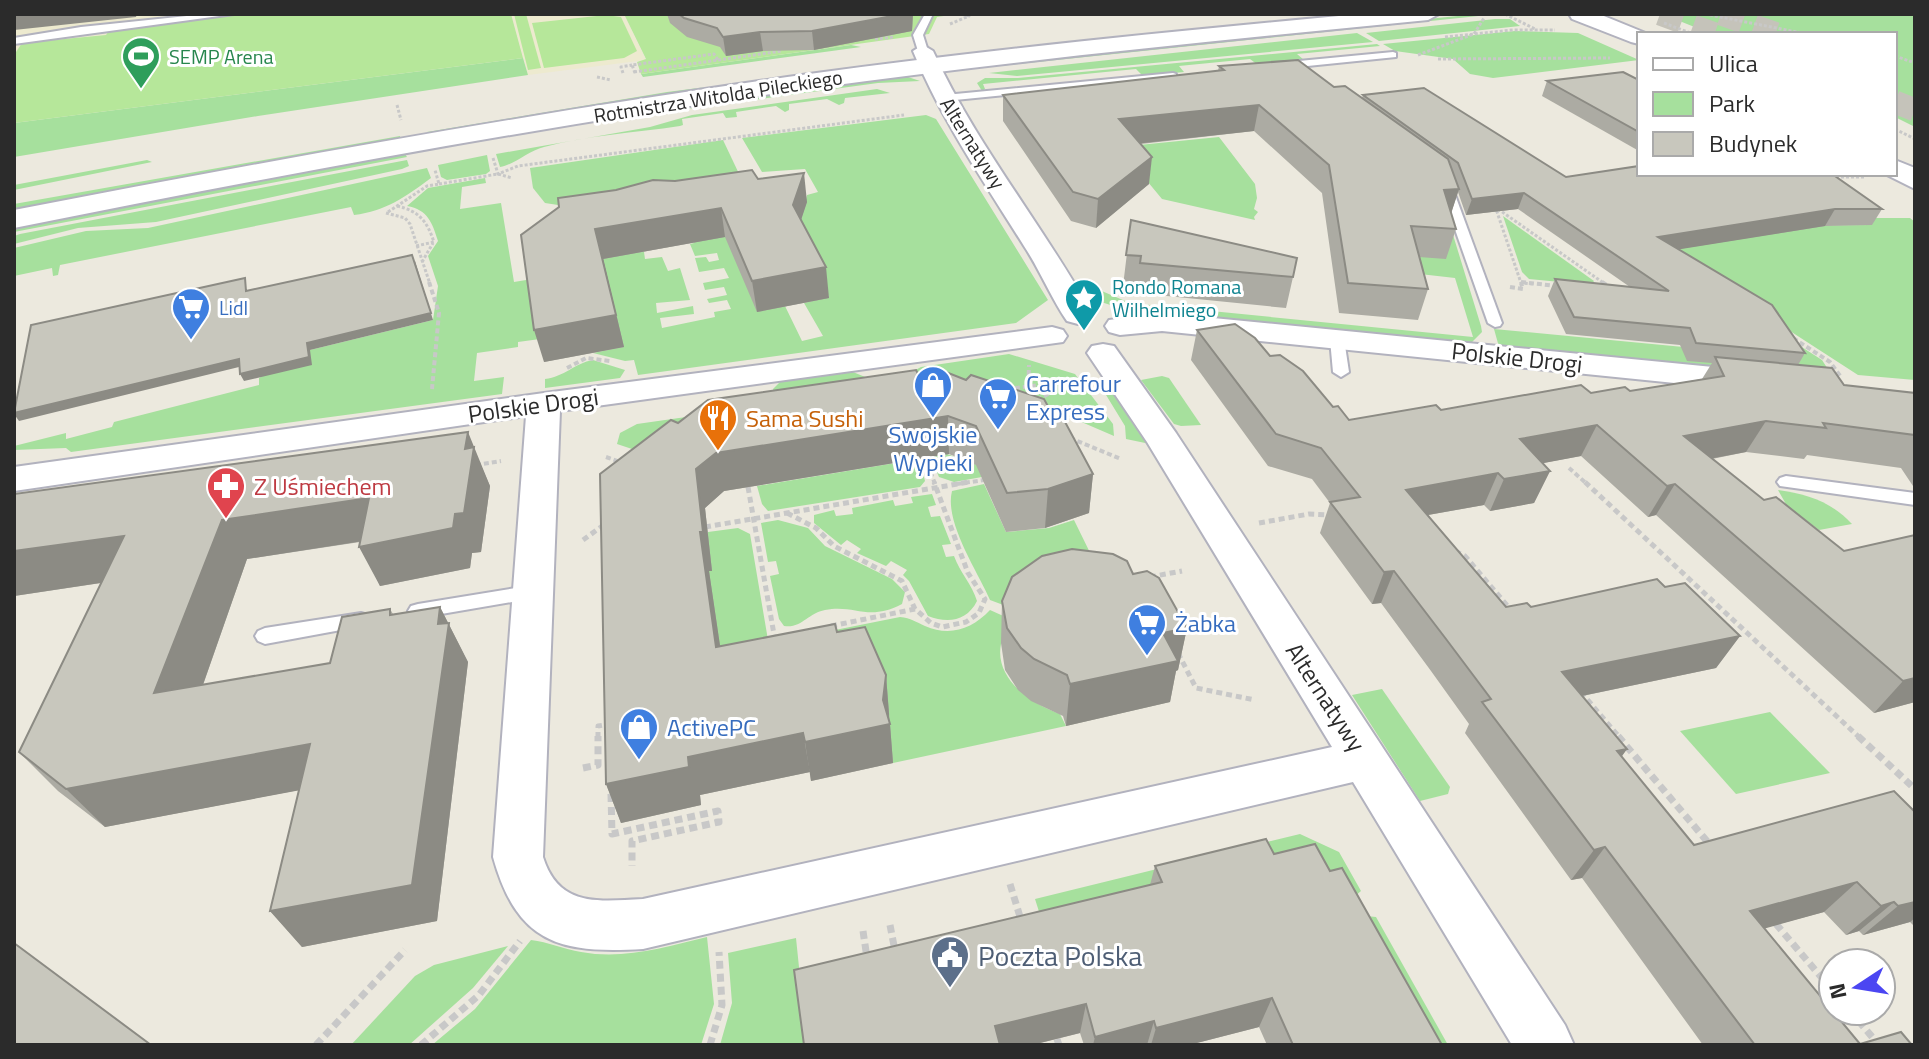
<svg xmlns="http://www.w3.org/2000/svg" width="1929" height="1059" font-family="'Titillium Web',sans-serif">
<rect width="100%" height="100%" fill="#ece9de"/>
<!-- education -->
<g fill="#edeacf">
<path d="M14,14H238L111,28L106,35L22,43L14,55Z"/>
<path d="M511,14H624L646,60L528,75Z"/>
</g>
<!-- green -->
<g fill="#a6e09d">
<path d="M1477,14L1488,15L1000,66L995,63Z"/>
<path d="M1662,14H1915V127L1895,117V34H1712Z"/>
<path d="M1495,19H1510L1520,26L1379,41L1366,33Z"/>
<path d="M1515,31L1578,33L1639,60L1493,78L1470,74L1453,59L1395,51L1383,44Z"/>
<path d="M1357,33L1373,42L1017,76L989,73Z"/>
<path d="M1377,44L1380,46L1297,54L1304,60L1258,65L1250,59L1179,66L1184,72L1143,76L1136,69L983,84L985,89L982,91L977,83L985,78H1018Z"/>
<path d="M851,45L861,47L643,77L641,74Z"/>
<path d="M523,58L528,75L258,116L14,157V123Z"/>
<path d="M890,76H905L920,81L878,83L688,109L716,102Z"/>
<path d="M706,87L429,137L427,132L667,92Z"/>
<path d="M877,89L890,93L845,98L844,103L839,105L827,99L789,104V110L785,112L776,106L736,112L737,117L726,118L723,113L682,119L683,125L680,126C635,133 587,135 544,147C528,151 514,165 500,167L496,154L650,127L692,115Z"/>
<path d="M926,115L936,119L1048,300L1016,323L638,375L634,360L625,361L593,353L623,347L590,254L644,252L645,259L662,257L668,271L680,268L690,300L656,303L657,313L693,306L694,314L660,318L662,328L715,317L714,312L731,309L727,300L709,303L707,299L727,295L724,287L705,290L703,283L729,278L724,268L699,272L695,258L706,257L709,262L719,260L717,253L695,256L690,244L694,243L692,237L731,230L785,306L802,341L823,336L804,303L829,297L800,224L807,195L818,192L805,169L762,172L742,138Z"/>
<path d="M400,136L401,142L14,212V204Z"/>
<path d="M1219,137L1255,184L1257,198L1254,209L1258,212L1254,217L1255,220L1162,199L1119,147Z"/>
<path d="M723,140L741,178L558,205L545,203L533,188L530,168Z"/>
<path d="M405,154L407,157L14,232V227Z"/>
<path d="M487,155L490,171L486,174L447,180L441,177L438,165Z"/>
<path d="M147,160L152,162L14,190V185Z"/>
<path d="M407,160L409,166L402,169L156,222L78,228L14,244V236L20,234Z"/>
<path d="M427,168L431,178C405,197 386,211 354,215L351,207L60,265L58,275L53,276L52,268L14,276V248L86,231L148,228Z"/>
<path d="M485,178L486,183L462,187L460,209L501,203L514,282L532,279L540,339L518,342V347L477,353L474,381L504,377L502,394L71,452L66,448L14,450V446L66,433V439L112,427L114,422L259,385V378L310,350L433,320L438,286L428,256L438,241C432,222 428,210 407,206L428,188Z"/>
<path d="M1438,186L1481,326L1482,332L1470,344L1172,315L1170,310H1126L1098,301L1088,282L1092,281L1097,289L1130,303L1473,337L1455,278L1411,273Z"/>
<path d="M1503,216L1594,281L1591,285L1529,279L1522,272Z"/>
<path d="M1862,218H1910L1915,222V380L1858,375L1668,252L1760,226L1870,225Z"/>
<path d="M1766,324L1822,360L1835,380L1499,347L1494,329L1788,357Z"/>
<path d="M1009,354L1075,374L1113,424L1114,436L1028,399L910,373L921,367Z"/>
<path d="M593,360L625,370L620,378L545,388V379C564,377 575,363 593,360Z"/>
<path d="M848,370L875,381L775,395L773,389L782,380Z"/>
<path d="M1162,376L1169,378L1201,425L1181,426L1174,424L1141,380Z"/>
<path d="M1110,386L1150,444L1126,439L1125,426L1103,390V387Z"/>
<path d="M735,410L644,453L617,444L620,433L637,424Z"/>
<path d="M947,454L977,465L982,477L954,482L939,477L930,456Z"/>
<path d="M919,459L925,481L920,487L768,511L762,504L757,486Z"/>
<path d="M984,484L1006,532L1049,528L1074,520L1099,571L1019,611L990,600C978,572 944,522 952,491Z"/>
<path d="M1778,490C1807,494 1832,502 1852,524L1819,530L1787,506Z"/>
<path d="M932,494L936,505L928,507L931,517L940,516L951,544L942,545L946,557L954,556C960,573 972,584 977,601C967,621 948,624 928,616L909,581L903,575L907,570L891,561L886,566L857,553L861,549L847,540L841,545L814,523V515L834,510L836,516L853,514L852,508L893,500L895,506L913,503L911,497Z"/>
<path d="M778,520L808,528L825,546L892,579L905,592L902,604C868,622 855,604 825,610C808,613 801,629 784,626L779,619L770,576L779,574L776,561L768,562L761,523Z"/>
<path d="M738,528L750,534L768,640L715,663L719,639L704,572L708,532Z"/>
<path d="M990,610L1010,619C1007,627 1003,636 1001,644C994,679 1032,704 1060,714L1066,726L893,763L887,739L889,714L795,638L900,617C911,618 916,622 925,626C950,637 972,629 990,610Z"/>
<path d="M1382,689L1450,787L1448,794L1420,801L1352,695Z"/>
<path d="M1770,712L1830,773L1736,794L1680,731Z"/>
<path d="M1300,834L1339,852L1361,891L1354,897L1366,916L1376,917L1448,1045H1406L1048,940L1035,899Z"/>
<path d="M707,937L714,1004L701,1045H432L475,1009L531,940C548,942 564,949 581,952C624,960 665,947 707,937Z"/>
<path d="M796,938L807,1045H720L732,1003L728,953Z"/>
<path d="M508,946L473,988L409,1045H351L415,976L434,965Z"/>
</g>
<!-- pitch -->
<g fill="#b6e79a">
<path d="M239,14H511L523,58L14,123V55L22,43L106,35L111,28Z"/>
<path d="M514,14H526L541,68L528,70Z"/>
<path d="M624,14H957L937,17L929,34L641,74L637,62L646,59Z"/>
<path d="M606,15L621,17L637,51L624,58L544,68L532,23Z"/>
</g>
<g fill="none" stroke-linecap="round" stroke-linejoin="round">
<!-- highway-tunnel -->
<g stroke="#c5c3ba" stroke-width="23" stroke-dasharray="23 12" stroke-linecap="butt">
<path d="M1660,14L1715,34"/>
<path d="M1721,14L1777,34"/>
<path d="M1895,102L1915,110"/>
</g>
<defs>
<g id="lane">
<path d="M206,14H234L14,44V38L81,27Z"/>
<path d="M925,14H933L923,35L928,51L923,54L918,51L913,35Z"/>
<path d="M1393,52L1396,53V57L1278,69L1273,66L1278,63Z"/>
<path d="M1173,73L1176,74V78L945,101L940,98L945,95Z"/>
<path d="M1444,177L1450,181L1502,323L1500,326L1495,327L1488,323L1438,181Z"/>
<path d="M1337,335L1344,339L1349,372L1341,377L1333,372L1330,339Z"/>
<path d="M1786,476L1915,493V505L1780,486L1777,482L1780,478Z"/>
<path d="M534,585L541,587L544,592L541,597L418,618L411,616L408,611L411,606L418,604Z"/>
<path d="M361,613L368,615L371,620L368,625L265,644L258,641L255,636L258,631L265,628Z"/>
</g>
<g id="street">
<path d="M923,45L933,51C976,145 1043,225 1093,315L1089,321L1078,324L1067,321C1051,298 1040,270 1024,246C984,182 942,121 913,51Z"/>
<path d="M1162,313L1754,371L1765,374L1770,381L1765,388L1754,391L1162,331L1120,335L1109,332L1105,326L1109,320Z"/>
<path d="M1052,327L1063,330L1067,336L1063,342L560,411L543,857C559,908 599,901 643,899L1332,747L1147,442L1087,353L1092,346L1103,344L1114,346L1176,433L1565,1025L1574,1045H1512L1353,782L643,949C559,954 517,943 493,857L526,416L14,491V467L544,393Z"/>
</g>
<g id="secondary">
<path d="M1360,14H1439L1428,20C1223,40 1018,60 814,88C546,125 279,175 14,228V210C278,159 543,111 809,74C992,49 1176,31 1360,14Z"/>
<path d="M1569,14H1599L1648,34H1639V44L1631,42L1572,19Z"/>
<path d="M1895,160L1915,168V189L1885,174H1895Z"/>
</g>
</defs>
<!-- lane casing -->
<use href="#lane" stroke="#b2b2be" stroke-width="4"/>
<!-- street casing -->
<use href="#street" stroke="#b2b2be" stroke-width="4"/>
<!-- secondary casing -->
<use href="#secondary" stroke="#b2b2be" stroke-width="4"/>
<!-- path-far3 -->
<g stroke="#c8c8c8" stroke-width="3" stroke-dasharray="3 2" stroke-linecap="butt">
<path d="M1505,14L1535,29"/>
<path d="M1705,14L1807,34"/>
<path d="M1664,23L1693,34"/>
<path d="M950,24L969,16L962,14"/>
<path d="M1445,37L1513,30H1555"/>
<path d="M875,39L894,37"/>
<path d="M1418,55L1474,34L1484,18"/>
<path d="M1895,56L1915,63"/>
<path d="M1438,59L1610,58"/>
<path d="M634,72L782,51"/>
<path d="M623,73L621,67L632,65"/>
<path d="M635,73L632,65L714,54L718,60"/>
<path d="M597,77L611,80"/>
<path d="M397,105L401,120"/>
<path d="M1895,129L1915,139"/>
<path d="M493,158L498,174L518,166L904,115"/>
<path d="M1831,177H1865"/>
<path d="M439,184L498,174L512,178"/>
<path d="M397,206C419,211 427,221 434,242L416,246"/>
<path d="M1495,206L1521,283L1534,284"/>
<path d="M1498,209L1605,284"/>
<path d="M388,212L427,186L439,184L435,170"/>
<path d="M386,213L405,218L410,224L430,284"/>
<path d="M422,262L433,243"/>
</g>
<!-- path-far2 -->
<g stroke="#c8c8c8" stroke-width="4" stroke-dasharray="5 3" stroke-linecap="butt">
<path d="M429,282L439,313L432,389"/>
<path d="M1521,282L1557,286"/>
<path d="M1602,282L1608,286"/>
<path d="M1510,287L1523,289L1521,283"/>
<path d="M1793,338L1830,362L1841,377"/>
<path d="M567,368L586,358L610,361"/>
<path d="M1007,389L1066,382"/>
<path d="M1028,399L1029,365"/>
<path d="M1037,400L1077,378"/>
<path d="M1070,438L1121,459"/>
<path d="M606,457L620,462"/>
<path d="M925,457L935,484"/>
<path d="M476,465L501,461"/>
<path d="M1569,468L1587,484"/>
<path d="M957,484L984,480"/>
</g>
<!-- path-far1 -->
<g stroke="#c8c8c8" stroke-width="5" stroke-dasharray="6 4" stroke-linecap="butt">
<path d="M1585,482L1860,738"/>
<path d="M748,487L775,640"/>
<path d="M787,513L816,528L834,546L902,581L915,609L931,623L942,627L966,622L979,613L985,599L968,573L934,482"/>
<path d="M1259,523L1309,514L1332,515"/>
<path d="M705,527L969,482"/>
<path d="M583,540L605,524"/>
<path d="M1455,551L1465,556L1511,610"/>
<path d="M1150,577L1182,571"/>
<path d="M831,626L915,609"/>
<path d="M1178,653L1196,688L1255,700"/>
<path d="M1581,692L1620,738"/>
<path d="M598,738V726L610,724"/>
</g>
<!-- path -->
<g stroke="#c8c8c8" stroke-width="7" stroke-dasharray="8 5" stroke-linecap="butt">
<path d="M1618,736L1711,846"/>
<path d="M1858,736L1915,789"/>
<path d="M583,768L598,765V736"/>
<path d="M611,794L612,834L718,811L719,822L632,841V866"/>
<path d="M1010,884L1021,920"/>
<path d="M1776,924L1833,991"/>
<path d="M890,925L895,951"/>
<path d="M863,931L867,958"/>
<path d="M1850,1011L1879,1045"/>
<path d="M1057,1039L1059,1045"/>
<path d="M316,1045L405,950"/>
<path d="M421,1045L479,995L520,941"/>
<path d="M710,1045L722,1005L719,952"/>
</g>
<!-- lane -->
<use href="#lane" fill="#fff" fill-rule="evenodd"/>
<!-- street -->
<use href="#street" fill="#fff" fill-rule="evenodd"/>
<!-- secondary -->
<use href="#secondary" fill="#fff" fill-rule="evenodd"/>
</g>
<!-- wall -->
<g fill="#acaba3">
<path d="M667,14H913L912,31L814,50L763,51L726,56L720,47L687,37L670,23Z"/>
<path d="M1219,66L1334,87L1362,98L1363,95L1566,177L1882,209L1872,225L1825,226L1679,249L1805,353L1798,365L1844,385L1915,393V489L1901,468L1807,455L1804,459L1746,452L1712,459L1915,678V702L1874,713L1656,515L1648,517L1581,456L1543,463L1550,471L1534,503L1490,511L1484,505L1428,515L1506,607H1531L1665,587L1740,636L1716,668L1582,696L1627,749L1621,757L1694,845L1915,812V927L1910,922L1863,935L1859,931L1846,935L1824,912L1764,928L1860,1044L1912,1045H1703L1582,878L1571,880L1465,733L1469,724L1431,671L1381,603L1372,604L1320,533L1330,503L1312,479L1268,466L1191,360L1197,330L1270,356L1349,420L1591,393L1630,391L1702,379L1712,363L1687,361L1680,345L1566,334L1548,296L1555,279L1630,287L1518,209L1466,215L1458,192L1451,213L1456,229L1446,259L1419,257L1428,289L1418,320L1339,313L1322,193L1254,131L1141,144L1149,184L1096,228L1071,221L1003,121V95L1218,71Z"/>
<path d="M1639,80V151L1542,96L1547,81Z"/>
<path d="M758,179L807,202L801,220L829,298L757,312L725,237L603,259L624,347L544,362L616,190L675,181Z"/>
<path d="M1131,220L1293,277L1286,308L1137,293V287L1123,286Z"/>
<path d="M918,374L1056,421L1093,474L1089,513L1045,528L1006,532L976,465L949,454L724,491L705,508L712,571H709L720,646L837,632L886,675L893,763L811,781L810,772L700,795L701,805L621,823L606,784L678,423Z"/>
<path d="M473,447L490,486L481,552L472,553L470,568L380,586L360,542L247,559L203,685L330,663L390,609L393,614L440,607L468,662L437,921L302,947L270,911L299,790L105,827L58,791L19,752L101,583L14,596V494Z"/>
<path d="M1133,574L1187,628L1178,670L1176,671L1170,702L1066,726L1063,716L1031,701L1018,690L1005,670L1001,643L1002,601Z"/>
<path d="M1274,854L1330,871L1442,1045H1267L1259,1027L1189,1045H1084L1080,1033L1032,1045L1150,885L1155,866Z"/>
</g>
<!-- shaded-wall -->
<g fill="#8c8b84">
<path d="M14,14H137L136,17L14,30Z"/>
<path d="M903,14H913L912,31L814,50L812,31Z"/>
<path d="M760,32L763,51L726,56L723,37Z"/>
<path d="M1259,105L1254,131L1116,146L1119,119Z"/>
<path d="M1152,157L1149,184L1096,228L1098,199Z"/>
<path d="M804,173L807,202L796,235L793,205Z"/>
<path d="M1459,189L1450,217L1444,190Z"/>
<path d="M1524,193L1518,209L1466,215L1472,199Z"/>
<path d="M721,208L725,237L603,259L624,347L544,362L534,330L595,229Z"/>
<path d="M1835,209L1825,226L1650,254L1658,237Z"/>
<path d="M415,261L433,320L310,350L312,365L244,381L240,374L307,343Z"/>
<path d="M826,267L829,298L757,312L752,281Z"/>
<path d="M239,359L243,366L19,421L14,414V413Z"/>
<path d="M948,416L949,454L724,491L705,508L712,571H709L726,686L716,647L700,532L696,469L716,453Z"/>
<path d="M1766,421L1746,452L1666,467L1684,436Z"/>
<path d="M1597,425L1581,456L1506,470L1520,439Z"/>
<path d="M468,432L490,486L481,552L472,553L470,568L380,586L359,547L465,449Z"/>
<path d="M1550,471L1534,503L1490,511L1504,479Z"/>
<path d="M1498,473L1484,505L1394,521L1406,490Z"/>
<path d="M1093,474L1089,513L1045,528L1048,489Z"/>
<path d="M1675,484L1656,515L1648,517L1667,486Z"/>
<path d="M369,498L389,537L247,559L186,733L154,693L222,520Z"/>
<path d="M124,536L153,575L14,596V551Z"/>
<path d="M1394,571L1381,603L1372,604L1384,572Z"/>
<path d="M440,607L468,662L437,921L302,947L270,911L438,624Z"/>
<path d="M1187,628L1178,670L1176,671L1170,702L1066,726L1070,684L1163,633Z"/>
<path d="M1740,636L1716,668L1543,704L1562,672Z"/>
<path d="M886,675L889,714L888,725L890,724L893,763L811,781L805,742L883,700Z"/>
<path d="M1915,678V702L1874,713L1903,681Z"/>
<path d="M803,733L810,772L700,795L701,805L621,823L606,784L688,757Z"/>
<path d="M310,744L338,783L105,827L66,789Z"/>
<path d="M1627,749L1604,781L1617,751Z"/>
<path d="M1605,847L1582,878L1571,880L1594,850Z"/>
<path d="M1857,882L1824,912L1720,941L1750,911Z"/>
<path d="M1894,902L1859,931L1846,935L1881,906Z"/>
<path d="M1915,902V918L1910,922L1863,935L1898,906Z"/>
<path d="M1272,998L1259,1027L1189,1045H1151L1156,1028Z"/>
<path d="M1086,1004L1080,1033L1032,1045H994L995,1026Z"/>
<path d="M1154,1021L1147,1045H1093L1095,1037Z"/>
</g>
<!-- building -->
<g fill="#c8c7bd" stroke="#8c8b84" stroke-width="2">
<path d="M679,14H903L812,31L760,32L723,37L717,28L684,18Z"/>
<path d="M1298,60L1334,87L1345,86L1448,159L1459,189L1444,190L1456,229L1411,226L1428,289L1348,283L1329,165L1259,105L1119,119L1152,157L1098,199L1073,192L1003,95L1224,70L1219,66Z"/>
<path d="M1623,72L1639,80V132L1547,81Z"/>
<path d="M1424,88L1566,177L1639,166V174H1832L1882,209H1835L1658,237L1772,305L1805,353L1696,343L1690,328L1574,317L1555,279L1669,291L1524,193L1472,199L1458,163L1363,95Z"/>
<path d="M752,170L758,179L804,173L793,205L826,267L752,281L721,208L595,229L616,315L534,330L521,235L559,207L558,198L616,190L653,180L675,181Z"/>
<path d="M1131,220L1297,258L1293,277L1140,263L1141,256L1126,255Z"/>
<path d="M412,255L431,313L307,343L309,357L240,374L239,359L14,413L31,325L245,278L246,291Z"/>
<path d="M1235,324L1255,338L1270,356L1280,355L1303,371L1333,407L1338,406L1349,420L1436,405L1441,410L1581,385L1591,393L1625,387L1630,391L1724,376L1715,357L1832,368L1844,385L1915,393V435L1823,423L1826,428L1766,421L1684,436L1764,500L1776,497L1844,551L1915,535V678L1903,681L1675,484L1667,486L1597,425L1520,439L1550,471L1504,479L1498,473L1406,490L1506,607L1527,603L1531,607L1657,579L1665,587L1685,583L1740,636L1562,672L1627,749L1617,751L1694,845L1894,791L1915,812V902L1898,906L1894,902L1881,906L1857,882L1750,911L1860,1044L1901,1032L1912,1045H1755L1605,847L1594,850L1482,702L1491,699L1446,639L1394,571L1384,572L1330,502L1360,497L1321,448L1276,434L1197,330Z"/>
<path d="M916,370L918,374L941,370L966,380L971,375L1044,399L1056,421L1064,420L1093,474L1048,489L1007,493L976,426L948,416L716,453L696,469L703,532H700L716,647L835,624L837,632L865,627L886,675L883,700L890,724L805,742L803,733L688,757L689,767L606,784L600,474L671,420L678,423L708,400Z"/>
<path d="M468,432L465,449L474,447L464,513L455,514L453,528L359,547L369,498L222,520L154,693L330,663L342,617L390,609V615L440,607L438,624L449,623L412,885L270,911L310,744L66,789L19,752L124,536L14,551V494Z"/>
<path d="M1072,549L1113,554L1127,561L1133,574L1147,571L1159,578L1187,628L1163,633L1178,661L1070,684L1067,675L1034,659L1021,648L1007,628L1002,601L1012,577L1042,556Z"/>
<path d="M1266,839L1274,854L1315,844L1330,871L1342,868L1442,1045H1293L1272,998L1156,1028L1154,1021L1095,1037L1086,1004L995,1026L1000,1045H804L794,970L1162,882L1155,866Z"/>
<path d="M14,943L151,1045H14Z"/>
</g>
<!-- icons -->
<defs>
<symbol id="stadium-pin" viewBox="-11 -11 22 30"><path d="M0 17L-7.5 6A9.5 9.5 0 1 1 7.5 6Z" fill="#2e9e5b" stroke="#fff"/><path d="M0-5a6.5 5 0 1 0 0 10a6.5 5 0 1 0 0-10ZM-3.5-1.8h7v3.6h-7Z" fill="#fff"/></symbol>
<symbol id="sight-pin" viewBox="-11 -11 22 30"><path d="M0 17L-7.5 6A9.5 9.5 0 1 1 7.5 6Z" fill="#0f9aa8" stroke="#fff"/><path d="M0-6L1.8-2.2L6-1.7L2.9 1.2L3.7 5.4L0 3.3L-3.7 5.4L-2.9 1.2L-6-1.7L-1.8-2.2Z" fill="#fff"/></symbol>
<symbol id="supermarket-pin" viewBox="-11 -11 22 30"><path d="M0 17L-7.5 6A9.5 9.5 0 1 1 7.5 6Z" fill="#3f7fe0" stroke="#fff"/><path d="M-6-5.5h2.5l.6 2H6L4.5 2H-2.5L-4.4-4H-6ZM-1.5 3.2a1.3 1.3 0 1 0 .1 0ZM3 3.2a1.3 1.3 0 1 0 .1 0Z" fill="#fff"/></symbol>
<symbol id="shop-pin" viewBox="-11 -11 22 30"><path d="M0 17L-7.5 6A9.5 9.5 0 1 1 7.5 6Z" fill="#3f7fe0" stroke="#fff"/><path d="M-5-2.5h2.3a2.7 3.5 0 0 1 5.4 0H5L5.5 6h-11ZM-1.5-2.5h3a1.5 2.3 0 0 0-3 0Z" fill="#fff"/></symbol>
<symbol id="restaurant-pin" viewBox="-11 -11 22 30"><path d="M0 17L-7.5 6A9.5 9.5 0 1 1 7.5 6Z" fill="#e8710a" stroke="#fff"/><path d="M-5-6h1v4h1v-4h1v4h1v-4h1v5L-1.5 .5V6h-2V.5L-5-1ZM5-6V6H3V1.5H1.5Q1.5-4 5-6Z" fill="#fff"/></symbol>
<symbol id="pharmacy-pin" viewBox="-11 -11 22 30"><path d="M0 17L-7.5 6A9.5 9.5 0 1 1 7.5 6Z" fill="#e0444e" stroke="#fff"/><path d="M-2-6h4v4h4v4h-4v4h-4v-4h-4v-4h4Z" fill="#fff"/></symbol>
<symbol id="civic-pin" viewBox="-11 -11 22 30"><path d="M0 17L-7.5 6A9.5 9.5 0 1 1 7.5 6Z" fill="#5c6f8a" stroke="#fff"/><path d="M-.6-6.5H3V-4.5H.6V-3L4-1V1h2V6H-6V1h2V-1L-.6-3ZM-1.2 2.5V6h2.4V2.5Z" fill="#fff"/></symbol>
</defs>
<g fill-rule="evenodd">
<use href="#stadium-pin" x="119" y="34" width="44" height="60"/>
<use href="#sight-pin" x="1062" y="276" width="44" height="60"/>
<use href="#supermarket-pin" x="169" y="285" width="44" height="60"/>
<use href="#shop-pin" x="911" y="363" width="44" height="60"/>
<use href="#supermarket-pin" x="976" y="375" width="44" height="60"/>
<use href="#restaurant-pin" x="696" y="396" width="44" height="60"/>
<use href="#pharmacy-pin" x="204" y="464" width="44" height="60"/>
<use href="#supermarket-pin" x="1125" y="601" width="44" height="60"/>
<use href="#shop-pin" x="617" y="705" width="44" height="60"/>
<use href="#civic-pin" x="928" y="933" width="44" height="60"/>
</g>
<g text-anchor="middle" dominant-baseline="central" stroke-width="6" stroke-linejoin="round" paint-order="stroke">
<!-- far-leisure labels -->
<g font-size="20" fill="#27864d" stroke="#fff" text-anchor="start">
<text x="169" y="56">SEMP Arena</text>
</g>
<!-- far-street labels -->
<g font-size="20" fill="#2b2b2b" stroke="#fff">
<text transform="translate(718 96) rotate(-9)">Rotmistrza Witolda Pileckiego</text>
<text transform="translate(973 143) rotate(58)">Alternatywy</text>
</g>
<!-- far-culture labels -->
<g font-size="20" fill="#0d838f" stroke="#fff" text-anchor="start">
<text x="1112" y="286">Rondo Romana<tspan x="1112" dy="23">Wilhelmiego</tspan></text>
</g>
<!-- far-shop labels -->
<g font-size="20" fill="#366cbe" stroke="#fff" text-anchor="start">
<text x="219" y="307">Lidl</text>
</g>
<!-- street labels -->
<g font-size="24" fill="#2b2b2b" stroke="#fff">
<text transform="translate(1517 357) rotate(6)">Polskie Drogi</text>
<text transform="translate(533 405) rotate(-8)">Polskie Drogi</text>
<text transform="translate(1326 697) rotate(57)">Alternatywy</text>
</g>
<!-- shop labels -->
<g font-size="24" fill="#366cbe" stroke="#fff" text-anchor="start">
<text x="1026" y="383">Carrefour<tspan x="1026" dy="28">Express</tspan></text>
<text x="933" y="434" text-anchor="middle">Swojskie<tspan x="933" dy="28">Wypieki</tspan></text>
<text x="1175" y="623">Żabka</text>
<text x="667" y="727">ActivePC</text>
</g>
<!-- food labels -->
<g font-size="24" fill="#c56008" stroke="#fff" text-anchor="start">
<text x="746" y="418">Sama Sushi</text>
</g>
<!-- health labels -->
<g font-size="24" fill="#be3a42" stroke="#fff" text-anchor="start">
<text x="254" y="486">Z Uśmiechem</text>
</g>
<!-- near-service labels -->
<g font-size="28" fill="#4e5e75" stroke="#fff" text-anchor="start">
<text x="978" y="955">Poczta Polska</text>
</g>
</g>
<!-- border -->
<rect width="1929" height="1059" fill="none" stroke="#2b2b2b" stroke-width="32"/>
<!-- legend -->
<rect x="1637" y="32" width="260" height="144" fill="#ffffff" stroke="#aaaaaa" stroke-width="2"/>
<rect x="1653" y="58" width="40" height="12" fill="#ffffff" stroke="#aaaaaa" stroke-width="2"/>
<text x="1709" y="72" font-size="24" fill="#2b2b2b">Ulica</text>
<rect x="1653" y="92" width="40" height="24" fill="#a6e09d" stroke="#aaaaaa" stroke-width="2"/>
<text x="1709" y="112" font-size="24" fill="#2b2b2b">Park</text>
<rect x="1653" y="132" width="40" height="24" fill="#c8c7bd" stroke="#aaaaaa" stroke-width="2"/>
<text x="1709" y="152" font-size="24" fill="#2b2b2b">Budynek</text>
<!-- north arrow -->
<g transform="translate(1857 987) rotate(258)"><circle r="38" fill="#ffffff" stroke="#aaaaaa" stroke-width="2"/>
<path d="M0-6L14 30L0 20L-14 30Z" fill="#4b46f2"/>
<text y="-12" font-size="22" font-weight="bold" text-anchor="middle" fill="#2b2b2b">N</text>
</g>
</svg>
